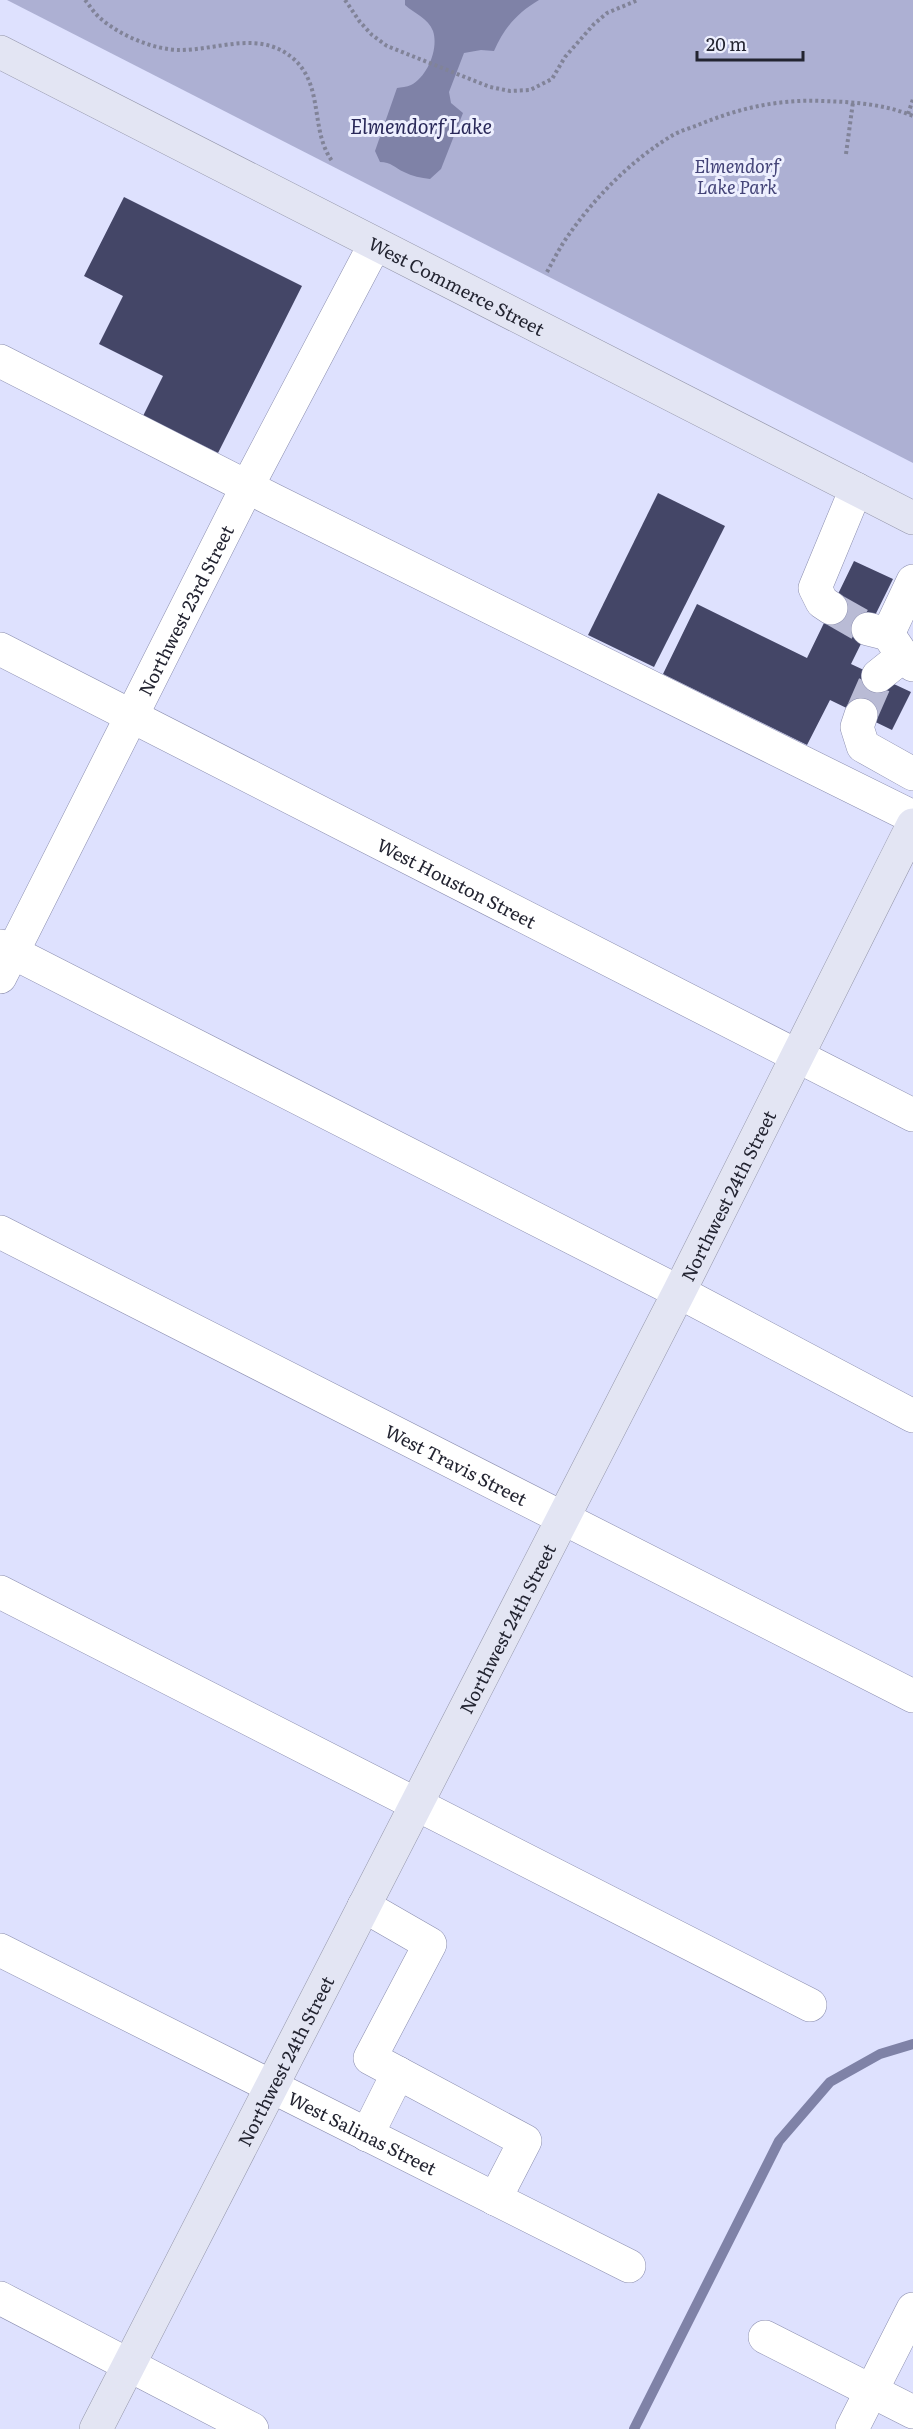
<svg xmlns="http://www.w3.org/2000/svg" width="913" height="2429" font-family="Literata,serif">
<rect width="100%" height="100%" fill="#dee1fe"/>
<!-- green -->
<path fill="#adb0d3" d="M7,0H913V463Z"/>
<!-- water -->
<path fill="#7f82a7" d="M405,0H539C517,13 504,28 494,51L481,50L464,53L449,92L451,103L463,113L441,169L430,179C421,178 412,176 404,172C395,168 391,162 380,162L375,151L397,88C401,87 407,87 411,85C427,77 439,49 433,31C428,18 415,14 405,5Z"/>
<g fill="none" stroke-linecap="round" stroke-linejoin="round">
<!-- stream -->
<path stroke="#7f82a7" stroke-width="10" d="M634,2429L779,2141L830,2082L880,2054L913,2044"/>
</g>
<!-- building -->
<g fill="#444667">
<path d="M124,197L302,286L218,453L143,416L163,376L99,344L123,296L84,276Z"/>
<path d="M658,493L725,526L654,667L588,635Z"/>
<path d="M854,561L893,579L851,664L911,692L892,730L830,700L807,745L663,674L697,604L807,658Z"/>
</g>
<g fill="none" stroke-linecap="round" stroke-linejoin="round">
<!-- minor-tunnel -->
<g stroke="#b9bbd5" stroke-width="33" stroke-dasharray="33 16" stroke-linecap="butt">
<path d="M831,608L868,629"/>
<path d="M861,715L878,676"/>
</g>
<defs>
<g id="minor">
<path d="M0,361L273,500L913,817"/>
<path d="M831,608L822,602L815,588L856,489"/>
<path d="M868,629L888,634L903,656L913,665"/>
<path d="M888,634L913,581"/>
<path id="s1" d="M0,649L913,1115"/>
<path d="M878,676L903,656"/>
<path d="M861,715L857,727L863,746L913,774"/>
<path d="M0,946L679,1292L913,1416"/>
<path id="s2" d="M0,977L247,487L375,244"/>
<path id="s3" d="M0,1232L913,1696"/>
<path d="M0,1592L810,2005"/>
<path d="M364,1906L430,1944L370,2058L398,2073"/>
<path id="s4" d="M0,1950L629,2266"/>
<path d="M367,2135L398,2073L525,2141L495,2199"/>
<path d="M0,2298L252,2429"/>
<path d="M765,2337L913,2412"/>
<path d="M852,2429L913,2309"/>
</g>
<g id="major">
<path id="s5" d="M0,52L913,518"/>
<path id="s6" d="M96,2429L679,1292L913,825"/>
</g>
</defs>
<!-- minor casing -->
<use href="#minor" stroke="#8a8dae" stroke-width="34"/>
<!-- major casing -->
<use href="#major" stroke="#9496aa" stroke-width="34"/>
<!-- path -->
<g stroke="#818398" stroke-width="4" stroke-dasharray="3 3" stroke-linecap="butt">
<path d="M85,0C90,6 94,13 100,18C119,35 154,50 180,50C219,50 261,29 295,60C324,88 310,130 332,161"/>
<path d="M345,0L360,22L372,35L387,46L490,87L510,91L530,90L552,79L565,57L594,24L607,13L638,0"/>
<path d="M908,114L913,99"/>
<path d="M846,154L853,102"/>
<path d="M547,272C554,259 561,245 570,233C597,195 633,159 673,135C680,131 690,128 698,125C739,108 779,99 823,101C854,102 884,104 913,116"/>
</g>
<!-- minor -->
<use href="#minor" stroke="#fff" stroke-width="33"/>
<!-- major -->
<use href="#major" stroke="#e3e5f3" stroke-width="33"/>
</g>
<g text-anchor="middle" dominant-baseline="central" stroke-width="6" stroke-linejoin="round" paint-order="stroke">
<!-- park labels -->
<g font-size="18" font-style="italic" fill="#434377" stroke="#edeffe">
<text x="737" y="165">Elmendorf<tspan x="737" dy="21">Lake Park</tspan></text>
</g>
<!-- street labels -->
<g font-size="18" fill="#232431" stroke="#edeffe">
<text stroke="none"><textPath href="#s5" startOffset="513">West Commerce Street</textPath></text>
<text stroke="none"><textPath href="#s2" startOffset="411">Northwest 23rd Street</textPath></text>
<text stroke="none"><textPath href="#s1" startOffset="513">West Houston Street</textPath></text>
<text stroke="none"><textPath href="#s6" startOffset="1386">Northwest 24th Street</textPath></text>
<text stroke="none"><textPath href="#s3" startOffset="512">West Travis Street</textPath></text>
<text stroke="none"><textPath href="#s6" startOffset="900">Northwest 24th Street</textPath></text>
<text stroke="none"><textPath href="#s6" startOffset="414">Northwest 24th Street</textPath></text>
<text stroke="none"><textPath href="#s4" startOffset="406">West Salinas Street</textPath></text>
</g>
<!-- water labels -->
<g font-size="20" font-style="italic" fill="#292859" stroke="#edeffe">
<text x="421" y="125">Elmendorf Lake</text>
</g>
</g>
<!-- scale -->
<path d="M697 51v9h106v-9" fill="none" stroke="#232431" stroke-width="3"/>
<text x="706" y="51" font-size="18" fill="#232431" stroke="#edeffe" stroke-width="4.5" paint-order="stroke">20 m</text>
</svg>
